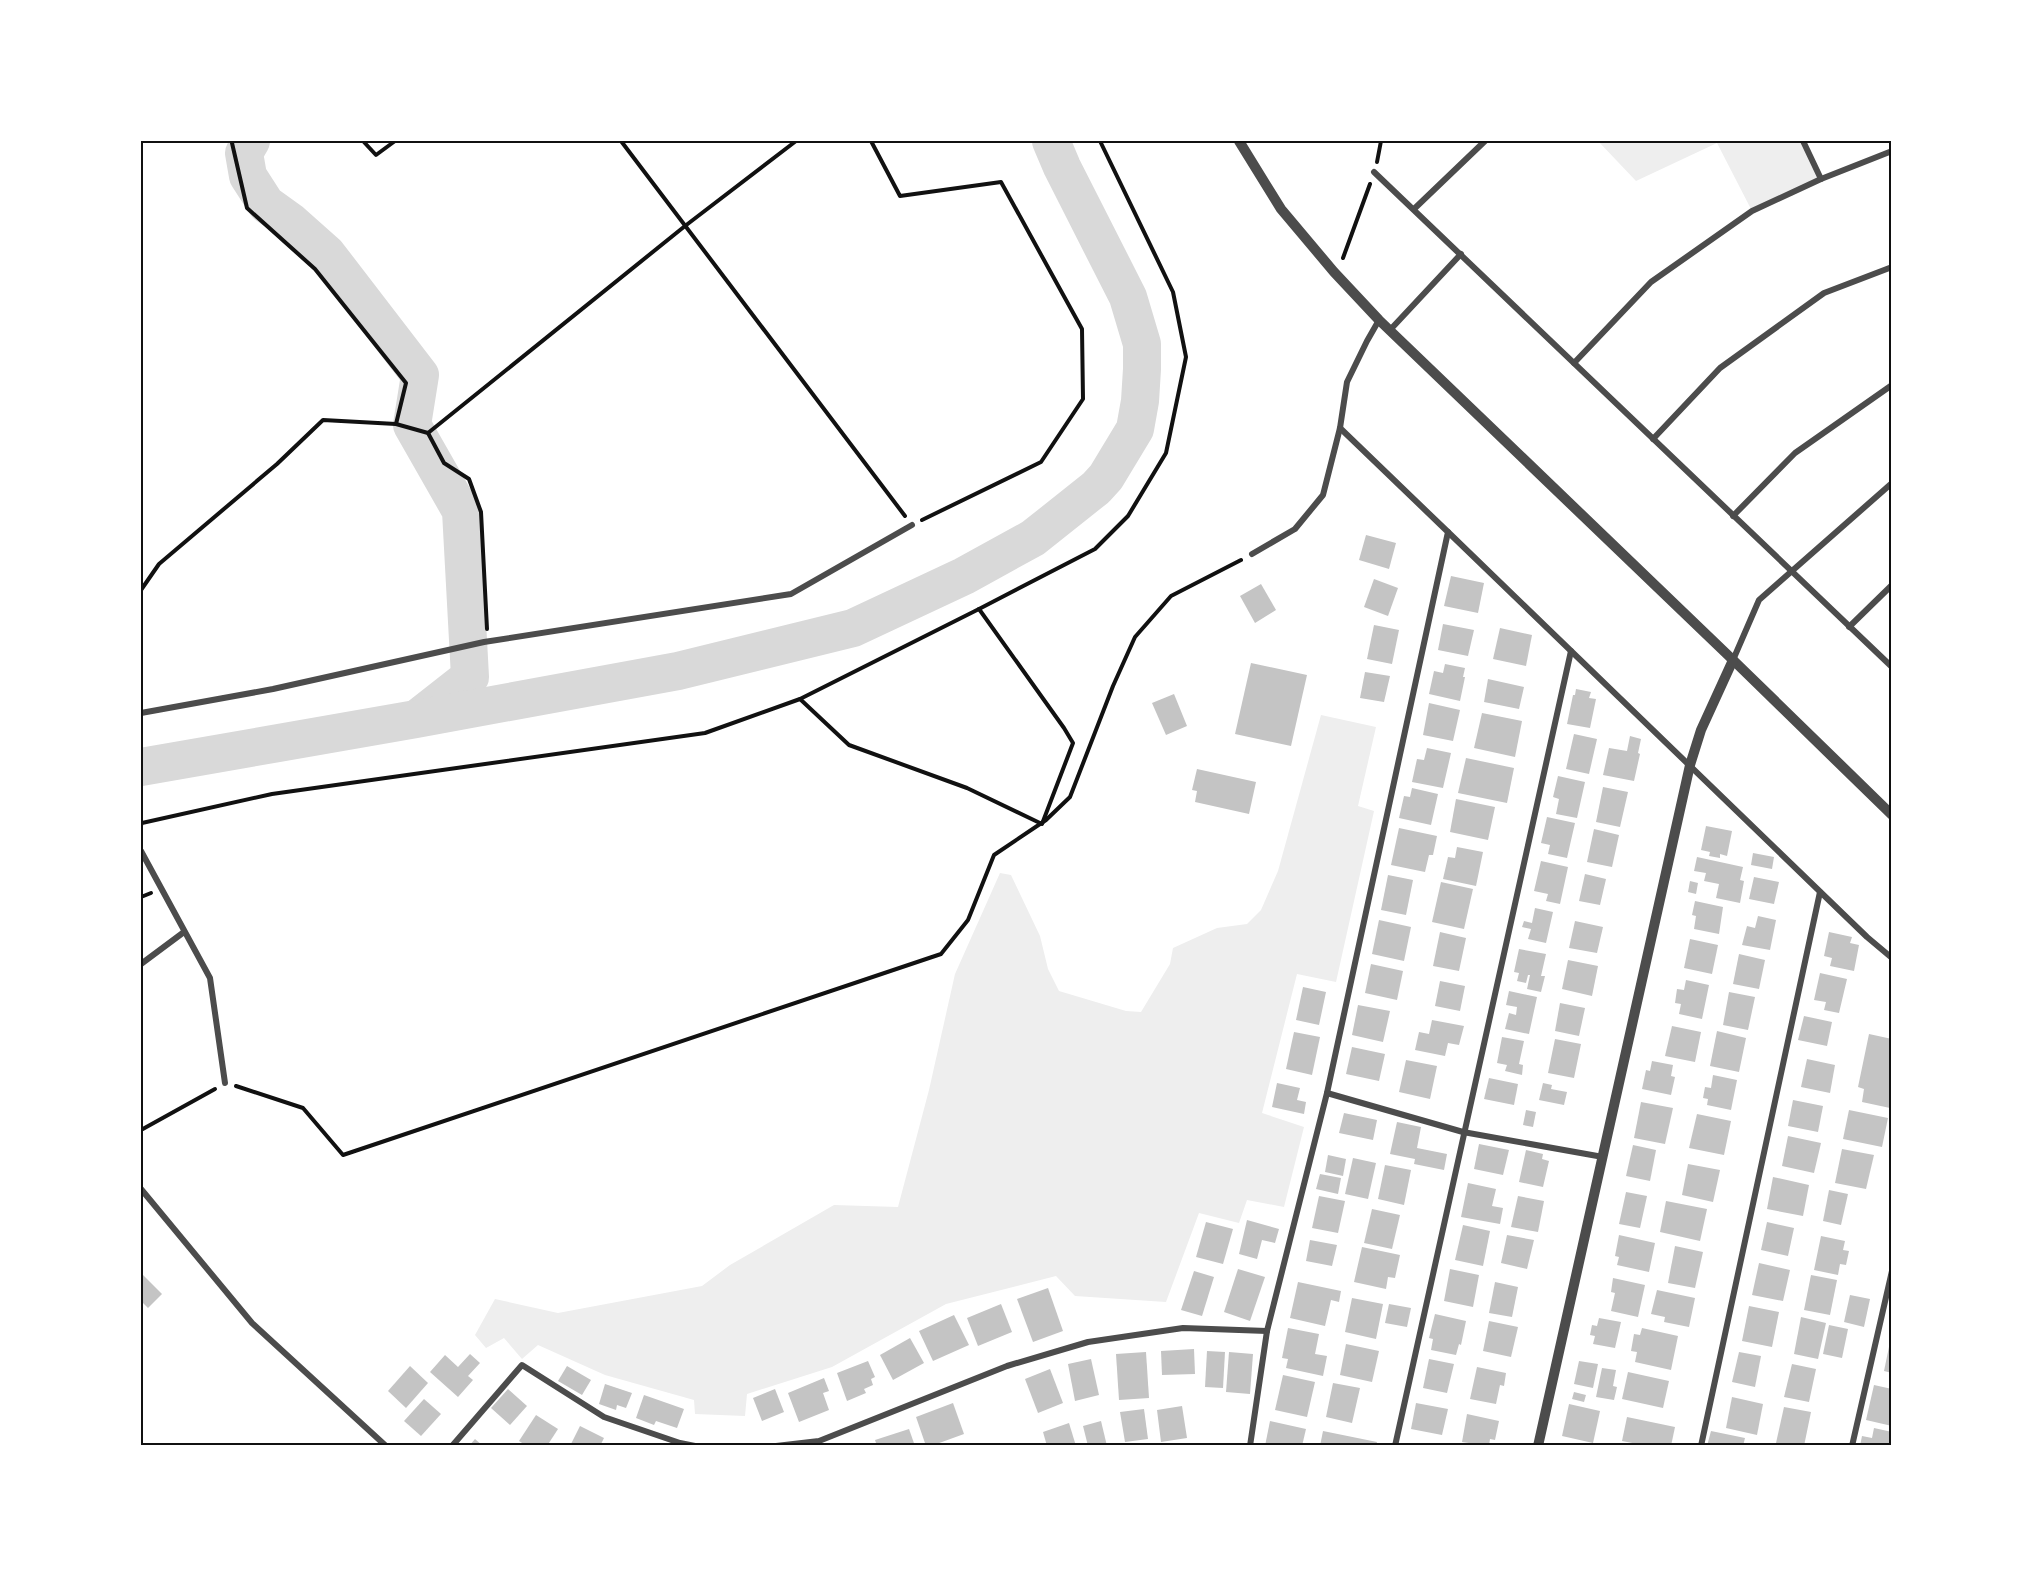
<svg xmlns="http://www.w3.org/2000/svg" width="2033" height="1587" font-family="'Roboto Condensed',sans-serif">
<rect width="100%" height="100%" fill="#fff"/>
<!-- green -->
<g fill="#eee">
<path d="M1598,141H1803L1821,179L1752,211L1717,143L1636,181Z"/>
<path d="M1321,715L1376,727L1358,806L1374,811L1336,982L1297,974L1262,1113L1304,1127L1284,1207L1247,1200L1239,1223L1199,1213L1166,1302L1075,1296L1056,1276L946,1304L832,1367L747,1394L745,1416L695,1414L694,1400L605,1375L538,1345L522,1359L504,1338L486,1348L475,1335L495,1299L558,1313L702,1286L730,1265L834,1205L898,1207L929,1090L955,974L1000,873L1011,875L1040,936L1048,969L1059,991L1126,1011L1141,1012L1170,964L1173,948L1217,928L1247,924L1261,910L1278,871Z"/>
</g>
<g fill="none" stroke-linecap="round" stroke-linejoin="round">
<!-- stream -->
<path stroke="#d9d9d9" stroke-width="6" d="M237,141L244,153"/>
<!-- river -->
<g stroke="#d9d9d9" stroke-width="38">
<path d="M251,141L244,153L248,176L266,204L291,222L327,254L420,375L412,425L461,511L470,677L419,717"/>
<path d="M141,767L416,719L678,671L853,628L964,576L1033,538L1096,488L1106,477L1135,429L1140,401L1142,369V344L1128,297L1062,167L1051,141"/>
</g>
</g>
<!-- building -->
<g fill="#c4c4c4">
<path d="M1366,535L1396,543L1389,569L1359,560Z"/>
<path d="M1451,576L1484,583L1478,613L1444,606Z"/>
<path d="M1374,579L1398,588L1388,616L1364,607Z"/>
<path d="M1261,584L1276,610L1255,623L1240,596Z"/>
<path d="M1443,624L1474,630L1468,656L1438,650Z"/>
<path d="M1374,625L1399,630L1392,664L1367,659Z"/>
<path d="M1500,628L1532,635L1526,666L1493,659Z"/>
<path d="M1251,663L1307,675L1291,746L1235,734Z"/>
<path d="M1445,664L1465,668L1463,677H1465L1460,701L1429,694L1434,671L1443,673Z"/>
<path d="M1365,672L1390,676L1384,702L1360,698Z"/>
<path d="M1488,679L1524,687L1519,709L1484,702Z"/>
<path d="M1576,689L1591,692L1589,698L1596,699L1590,728L1567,724L1573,695H1575Z"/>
<path d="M1174,694L1187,726L1166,735L1152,703Z"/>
<path d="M1429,703L1460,710L1453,741L1423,735Z"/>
<path d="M1482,713L1522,721L1515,757L1474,748Z"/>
<path d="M1574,734L1597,739L1589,774L1566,769Z"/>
<path d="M1630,736L1641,739L1638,753L1640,754L1634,781L1603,775L1609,748L1627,751Z"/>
<path d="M1427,748L1451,753L1443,788L1412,782L1417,759L1424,760Z"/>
<path d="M1466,758L1514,768L1507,803L1458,793Z"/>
<path d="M1197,769L1256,782L1249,814L1195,802L1197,791L1192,790Z"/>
<path d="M1558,776L1585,782L1577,818L1556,814L1559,799L1553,797Z"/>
<path d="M1603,787L1628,792L1620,827L1596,822Z"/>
<path d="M1412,788L1438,794L1431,825L1399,818L1404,796L1410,797Z"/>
<path d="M1456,799L1495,807L1488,840L1450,832Z"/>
<path d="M1547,817L1575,823L1567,858L1548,854L1550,845L1541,843Z"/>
<path d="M1706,826L1732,831L1727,856L1720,854V858L1709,856L1710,852L1701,850Z"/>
<path d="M1399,828L1437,836L1433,855H1429L1425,872L1391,865Z"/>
<path d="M1594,829L1619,835L1612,867L1587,862Z"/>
<path d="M1457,847L1483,852L1476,886L1443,879L1448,857L1455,858Z"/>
<path d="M1753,853L1774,857L1772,869L1751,865Z"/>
<path d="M1697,857L1743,867L1740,880L1744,881L1740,903L1716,898L1719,884L1704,881L1706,873L1694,871Z"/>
<path d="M1541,861L1568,867L1560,904L1546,901L1548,894L1534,891Z"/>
<path d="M1585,874L1606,879L1600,905L1579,901Z"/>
<path d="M1388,875L1413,880L1406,915L1381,910Z"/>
<path d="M1754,877L1779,882L1774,904L1749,899Z"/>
<path d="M1690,881L1698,883L1696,894L1688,892Z"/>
<path d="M1441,882L1473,889L1464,929L1432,922Z"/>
<path d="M1695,901L1723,907L1719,934L1694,929L1696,916L1692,915Z"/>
<path d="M1535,908L1553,912L1546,943L1528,939L1531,929L1522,927L1524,921L1532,923Z"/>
<path d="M1758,916L1776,920L1770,950L1742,945L1747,926L1755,928Z"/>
<path d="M1379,920L1411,927L1404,961L1372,954Z"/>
<path d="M1575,921L1603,927L1597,953L1569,948Z"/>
<path d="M1440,932L1466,938L1459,971L1433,966Z"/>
<path d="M1829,932L1852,937L1850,943L1859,945L1854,971L1830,966L1832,958L1824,956Z"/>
<path d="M1690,939L1718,945L1712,974L1684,968Z"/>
<path d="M1519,949L1546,954L1541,976H1545L1541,992L1527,989L1530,975H1528L1526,983L1517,981L1519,973L1514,972Z"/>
<path d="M1739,954L1765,960L1759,989L1733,984Z"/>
<path d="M1568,960L1598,966L1592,996L1562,989Z"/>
<path d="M1371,964L1403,971L1397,1000L1365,993Z"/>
<path d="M1820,973L1847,979L1839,1013L1824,1010L1826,1002L1814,1000Z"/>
<path d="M1686,980L1709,985L1702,1019L1679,1014L1681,1004L1675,1003L1677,989L1684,990Z"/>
<path d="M1440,981L1465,986L1460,1011L1435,1006Z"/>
<path d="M1303,987L1326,992L1319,1025L1296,1020Z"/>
<path d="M1509,991L1537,997L1529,1034L1505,1029L1509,1013L1516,1015L1517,1007L1506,1005Z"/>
<path d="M1729,992L1755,997L1748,1030L1723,1025Z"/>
<path d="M1560,1003L1585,1008L1579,1036L1555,1031Z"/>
<path d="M1358,1005L1390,1011L1383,1042L1352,1035Z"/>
<path d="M1804,1016L1832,1022L1827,1046L1798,1040Z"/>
<path d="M1432,1020L1464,1026L1459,1045L1448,1043L1445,1056L1415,1050L1419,1032L1429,1034Z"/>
<path d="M1672,1026L1701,1032L1695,1062L1665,1056Z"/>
<path d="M1717,1031L1746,1038L1739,1072L1710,1066Z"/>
<path d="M1294,1032L1320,1037L1312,1075L1286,1069Z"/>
<path d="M1869,1034L1892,1039V1096L1890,1108L1862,1102L1864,1089L1858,1087Z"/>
<path d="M1502,1037L1524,1041L1519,1064L1523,1065L1522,1075L1505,1071L1507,1065L1497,1063Z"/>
<path d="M1555,1039L1581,1044L1574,1078L1548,1073Z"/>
<path d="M1352,1047L1385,1054L1379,1081L1346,1074Z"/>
<path d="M1807,1059L1835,1065L1830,1093L1801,1087Z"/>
<path d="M1406,1060L1437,1066L1430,1099L1399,1092Z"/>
<path d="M1652,1061L1673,1065L1671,1076L1675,1077L1671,1095L1642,1089L1646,1070L1650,1071Z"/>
<path d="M1713,1075L1737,1080L1731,1110L1707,1105L1708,1099L1703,1098L1705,1087L1711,1088Z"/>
<path d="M1489,1078L1518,1084L1514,1105L1484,1099Z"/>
<path d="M1277,1083L1300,1088L1297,1100L1306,1102L1304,1114L1272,1107Z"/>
<path d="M1543,1083L1552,1085L1551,1089L1567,1092L1564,1105L1539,1100Z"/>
<path d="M1793,1100L1823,1106L1818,1132L1788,1126Z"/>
<path d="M1641,1102L1673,1108L1665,1144L1634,1138Z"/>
<path d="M1526,1110L1536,1112L1533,1127L1523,1125Z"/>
<path d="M1849,1110L1888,1118L1882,1147L1843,1139Z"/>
<path d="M1344,1113L1377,1120L1373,1140L1339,1133Z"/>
<path d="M1697,1114L1731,1121L1724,1155L1689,1148Z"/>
<path d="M1397,1122L1421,1127L1417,1148L1447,1154L1444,1170L1414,1164L1415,1159L1390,1154Z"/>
<path d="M1788,1136L1821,1143L1814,1173L1782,1166Z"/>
<path d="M1479,1144L1509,1150L1503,1175L1474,1169Z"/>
<path d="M1633,1145L1656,1150L1650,1181L1626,1176Z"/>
<path d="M1842,1149L1874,1155L1866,1189L1835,1183Z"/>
<path d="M1526,1150L1543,1154L1542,1159L1549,1161L1543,1187L1519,1182Z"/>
<path d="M1328,1155L1346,1159L1343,1176L1325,1172Z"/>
<path d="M1353,1158L1376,1163L1368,1199L1345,1194Z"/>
<path d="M1688,1164L1720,1170L1713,1202L1682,1195Z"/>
<path d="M1385,1165L1411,1170L1404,1205L1378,1199Z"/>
<path d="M1320,1174L1341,1178L1338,1194L1316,1189Z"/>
<path d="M1773,1177L1809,1185L1803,1216L1767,1209Z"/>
<path d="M1468,1183L1496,1189L1492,1206L1503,1208L1500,1224L1461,1217Z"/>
<path d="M1829,1190L1848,1194L1841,1225L1823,1221Z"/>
<path d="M1626,1192L1647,1196L1640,1228L1619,1224Z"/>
<path d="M1319,1196L1345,1201L1338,1233L1312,1228Z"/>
<path d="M1518,1196L1544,1201L1538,1232L1511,1227Z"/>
<path d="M1666,1201L1707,1209L1700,1241L1660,1232Z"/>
<path d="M1372,1209L1400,1215L1392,1249L1364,1243Z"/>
<path d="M1247,1220L1279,1229L1275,1243L1262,1240L1257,1259L1239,1254Z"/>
<path d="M1206,1222L1233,1229L1223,1264L1196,1257Z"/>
<path d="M1767,1222L1794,1228L1788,1256L1761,1250Z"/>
<path d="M1463,1225L1490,1231L1483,1266L1455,1260Z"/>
<path d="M1507,1235L1534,1240L1527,1269L1501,1263Z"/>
<path d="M1619,1235L1655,1243L1649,1272L1617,1265L1619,1257L1615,1256Z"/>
<path d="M1821,1236L1845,1241L1843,1250L1849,1251L1846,1265L1840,1264L1838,1275L1814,1270Z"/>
<path d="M1310,1240L1337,1245L1332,1266L1306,1261Z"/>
<path d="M1675,1246L1703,1252L1695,1288L1668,1283Z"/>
<path d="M1362,1247L1400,1255L1395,1278L1388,1277L1386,1289L1354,1282Z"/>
<path d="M1759,1263L1790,1270L1783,1301L1752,1295Z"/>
<path d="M1238,1269L1265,1277L1250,1321L1224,1312Z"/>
<path d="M1450,1269L1479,1275L1473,1307L1444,1301Z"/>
<path d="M1194,1271L1214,1277L1202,1316L1181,1310Z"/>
<path d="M141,1273L162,1294L148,1308L141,1301Z"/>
<path d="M1811,1275L1837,1280L1830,1315L1804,1310Z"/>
<path d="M1613,1278L1645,1285L1638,1317L1611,1311L1615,1293L1611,1292Z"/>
<path d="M1298,1282L1341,1291L1339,1302L1331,1300L1325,1326L1290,1318Z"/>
<path d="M1495,1282L1518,1287L1512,1317L1489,1313Z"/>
<path d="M1048,1288L1063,1331L1033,1342L1017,1299Z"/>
<path d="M1657,1290L1695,1298L1689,1327L1664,1322L1665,1317L1651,1314Z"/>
<path d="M1850,1295L1870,1299L1864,1327L1844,1322Z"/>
<path d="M1352,1298L1383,1304L1376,1339L1345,1332Z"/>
<path d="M1001,1304L1012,1332L978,1346L967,1318Z"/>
<path d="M1389,1304L1411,1308L1407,1327L1385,1323Z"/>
<path d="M1749,1306L1779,1312L1772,1347L1742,1341Z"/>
<path d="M1435,1314L1466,1321L1461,1345L1459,1344L1456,1355L1431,1350L1433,1339L1429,1338Z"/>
<path d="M954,1315L969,1345L933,1361L919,1331Z"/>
<path d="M1801,1317L1826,1323L1818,1359L1794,1354Z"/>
<path d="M1599,1318L1621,1322L1615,1348L1593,1344L1595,1336L1590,1335L1592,1325L1597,1326Z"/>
<path d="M1489,1321L1518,1327L1511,1357L1483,1351Z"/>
<path d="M1829,1325L1848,1329L1842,1358L1823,1354Z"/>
<path d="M1288,1328L1319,1334L1315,1354L1327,1356L1323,1376L1286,1368L1288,1359L1282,1358Z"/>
<path d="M1642,1328L1678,1336L1671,1370L1635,1362L1637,1352L1631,1351L1634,1334L1640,1335Z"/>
<path d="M910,1338L924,1363L893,1380L880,1355Z"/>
<path d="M1890,1342H1892V1373L1884,1371Z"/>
<path d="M1346,1344L1379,1351L1372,1382L1340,1375Z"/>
<path d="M1194,1349L1195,1374L1162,1375L1161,1351Z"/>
<path d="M1207,1351L1225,1352L1223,1388L1205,1387Z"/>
<path d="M1146,1352L1149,1398L1119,1400L1116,1354Z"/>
<path d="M1229,1352L1253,1354L1250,1394L1226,1392Z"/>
<path d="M1739,1352L1761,1356L1755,1387L1732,1382Z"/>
<path d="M470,1354L480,1363L468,1376L473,1380L458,1397L430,1372L445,1355L458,1367Z"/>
<path d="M1091,1359L1099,1395L1075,1401L1068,1364Z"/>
<path d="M1429,1359L1454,1364L1447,1393L1423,1388Z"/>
<path d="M868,1361L875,1377L871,1379L873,1385L864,1389L866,1393L847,1401L837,1373Z"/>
<path d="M1579,1361L1598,1364L1593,1388L1574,1384Z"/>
<path d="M1792,1364L1816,1369L1809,1402L1784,1397Z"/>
<path d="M410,1366L428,1383L406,1408L388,1391Z"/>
<path d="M567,1366L591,1380L582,1395L558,1381Z"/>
<path d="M1477,1367L1506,1373L1504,1386L1500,1385L1496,1404L1470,1399Z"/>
<path d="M1602,1368L1616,1370L1613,1386L1617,1387L1614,1400L1596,1397Z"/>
<path d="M1050,1369L1063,1403L1038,1413L1025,1379Z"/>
<path d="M1628,1372L1669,1381L1663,1408L1622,1399Z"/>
<path d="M1283,1375L1315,1382L1307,1417L1275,1410Z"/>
<path d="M824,1378L829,1391L823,1393L829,1410L799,1422L788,1393Z"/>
<path d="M1333,1383L1360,1388L1352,1423L1326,1417Z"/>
<path d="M605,1384L632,1393L626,1408L617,1405L616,1410L599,1404Z"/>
<path d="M1874,1385L1892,1389V1426L1866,1420Z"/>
<path d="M508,1389L527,1406L510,1425L491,1408Z"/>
<path d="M775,1389L784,1412L762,1421L753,1398Z"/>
<path d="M1574,1392L1586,1395L1584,1402L1572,1399Z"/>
<path d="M644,1395L684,1409L677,1428L656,1421L654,1425L636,1418Z"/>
<path d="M1732,1397L1763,1404L1757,1435L1726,1428Z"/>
<path d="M424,1399L441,1414L421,1436L404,1421Z"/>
<path d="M953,1403L964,1434L931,1446H926L916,1417Z"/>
<path d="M1416,1403L1448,1409L1442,1435L1411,1429Z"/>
<path d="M1569,1404L1600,1411L1593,1443L1562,1436Z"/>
<path d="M1182,1406L1187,1438L1161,1442L1157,1410Z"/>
<path d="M1784,1407L1811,1412L1804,1446L1776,1443Z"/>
<path d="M1144,1409L1148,1439L1125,1442L1120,1412Z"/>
<path d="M1467,1414L1499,1421L1495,1440L1490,1439L1489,1446L1462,1442Z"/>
<path d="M536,1415L558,1429L547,1446H527L519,1441Z"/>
<path d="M1627,1417L1675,1427L1671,1446H1648L1622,1441Z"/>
<path d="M1101,1421L1107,1446H1088L1083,1426Z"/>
<path d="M1270,1421L1306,1429L1302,1446H1265Z"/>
<path d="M1069,1423L1076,1446H1047L1043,1432Z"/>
<path d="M580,1426L604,1438L600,1446H570Z"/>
<path d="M1874,1428L1892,1432V1446H1860L1862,1436L1872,1438Z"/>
<path d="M909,1429L915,1446H877L875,1440Z"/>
<path d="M1323,1431L1377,1442L1376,1446H1320Z"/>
<path d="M1711,1431L1745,1438L1743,1446H1707Z"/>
<path d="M475,1439L483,1446H469Z"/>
</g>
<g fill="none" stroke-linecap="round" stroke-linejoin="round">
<!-- path -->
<g stroke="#111" stroke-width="4">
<path d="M233,141L232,143L247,208L315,269L406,383L396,424"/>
<path d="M363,141L376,155L395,141"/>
<path d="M621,141L905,516"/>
<path d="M871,141L900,196L1001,182L1082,329L1083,399L1041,462L922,520"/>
<path d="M1377,162L1381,141"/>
<path d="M1343,258L1370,184"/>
<path d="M428,433L685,226L796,141"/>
<path d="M141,590L159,564L277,464L323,420L396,424L428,433L444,463L469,479L481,512L487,629"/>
<path d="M800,699L849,745L967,788L1042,824L1073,743L1064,728L979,609L1095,549L1128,516L1166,453L1186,357L1173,292L1100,141"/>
<path d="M141,825L142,823L272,794L705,733L800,699L979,609"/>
<path d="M141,897L151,893"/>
<path d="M236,1086L303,1108L343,1155L941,954L968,920L994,855L1046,820L1070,797L1113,686L1135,637L1171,596L1241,560"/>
<path d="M141,1130L215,1089"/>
</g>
<!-- minor -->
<g stroke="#4c4c4c" stroke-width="6">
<path d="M1803,141L1821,179"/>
<path d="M1374,172L1892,667"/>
<path d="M1414,209L1485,141"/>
<path d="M1390,330L1461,254"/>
<path d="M1574,363L1651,282L1752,211L1821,179L1892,151"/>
<path d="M1653,439L1720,368L1824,293L1892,267"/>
<path d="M1733,516L1795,453L1892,385"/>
<path d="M1448,532L1867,937L1892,958"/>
<path d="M1252,554L1295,529L1323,495L1340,428L1347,382L1367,341L1379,320"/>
<path d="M1849,627L1892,585"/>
<path d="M1733,660L1759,600L1892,483"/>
<path d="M141,713L273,689L484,642L791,594L912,525"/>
<path d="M141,851L210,978L225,1083"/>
<path d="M141,964L184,932"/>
<path d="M1327,1093L1463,1132L1603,1157"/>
<path d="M141,1189L252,1323L386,1446"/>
<path d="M452,1446L522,1365L604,1417L680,1443L695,1446"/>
<path d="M776,1446L819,1441L1007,1366L1088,1342L1183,1328L1267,1331"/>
<path d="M1250,1446L1267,1331L1327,1093L1448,532L1340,428"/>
<path d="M1395,1446L1571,651"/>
<path d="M1701,1446L1820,892"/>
<path d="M1852,1446L1892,1271"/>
</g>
<!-- tertiary -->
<g stroke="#4c4c4c" stroke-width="10">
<path d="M1239,141L1281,209L1334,272L1379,320L1733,660L1892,815"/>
<path d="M1538,1446L1690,765L1701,730L1733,660"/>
</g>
</g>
<!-- border -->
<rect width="2033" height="1587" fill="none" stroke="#ffffff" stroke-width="285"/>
<rect x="142" y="142" width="1748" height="1302" fill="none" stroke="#111" stroke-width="2"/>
</svg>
